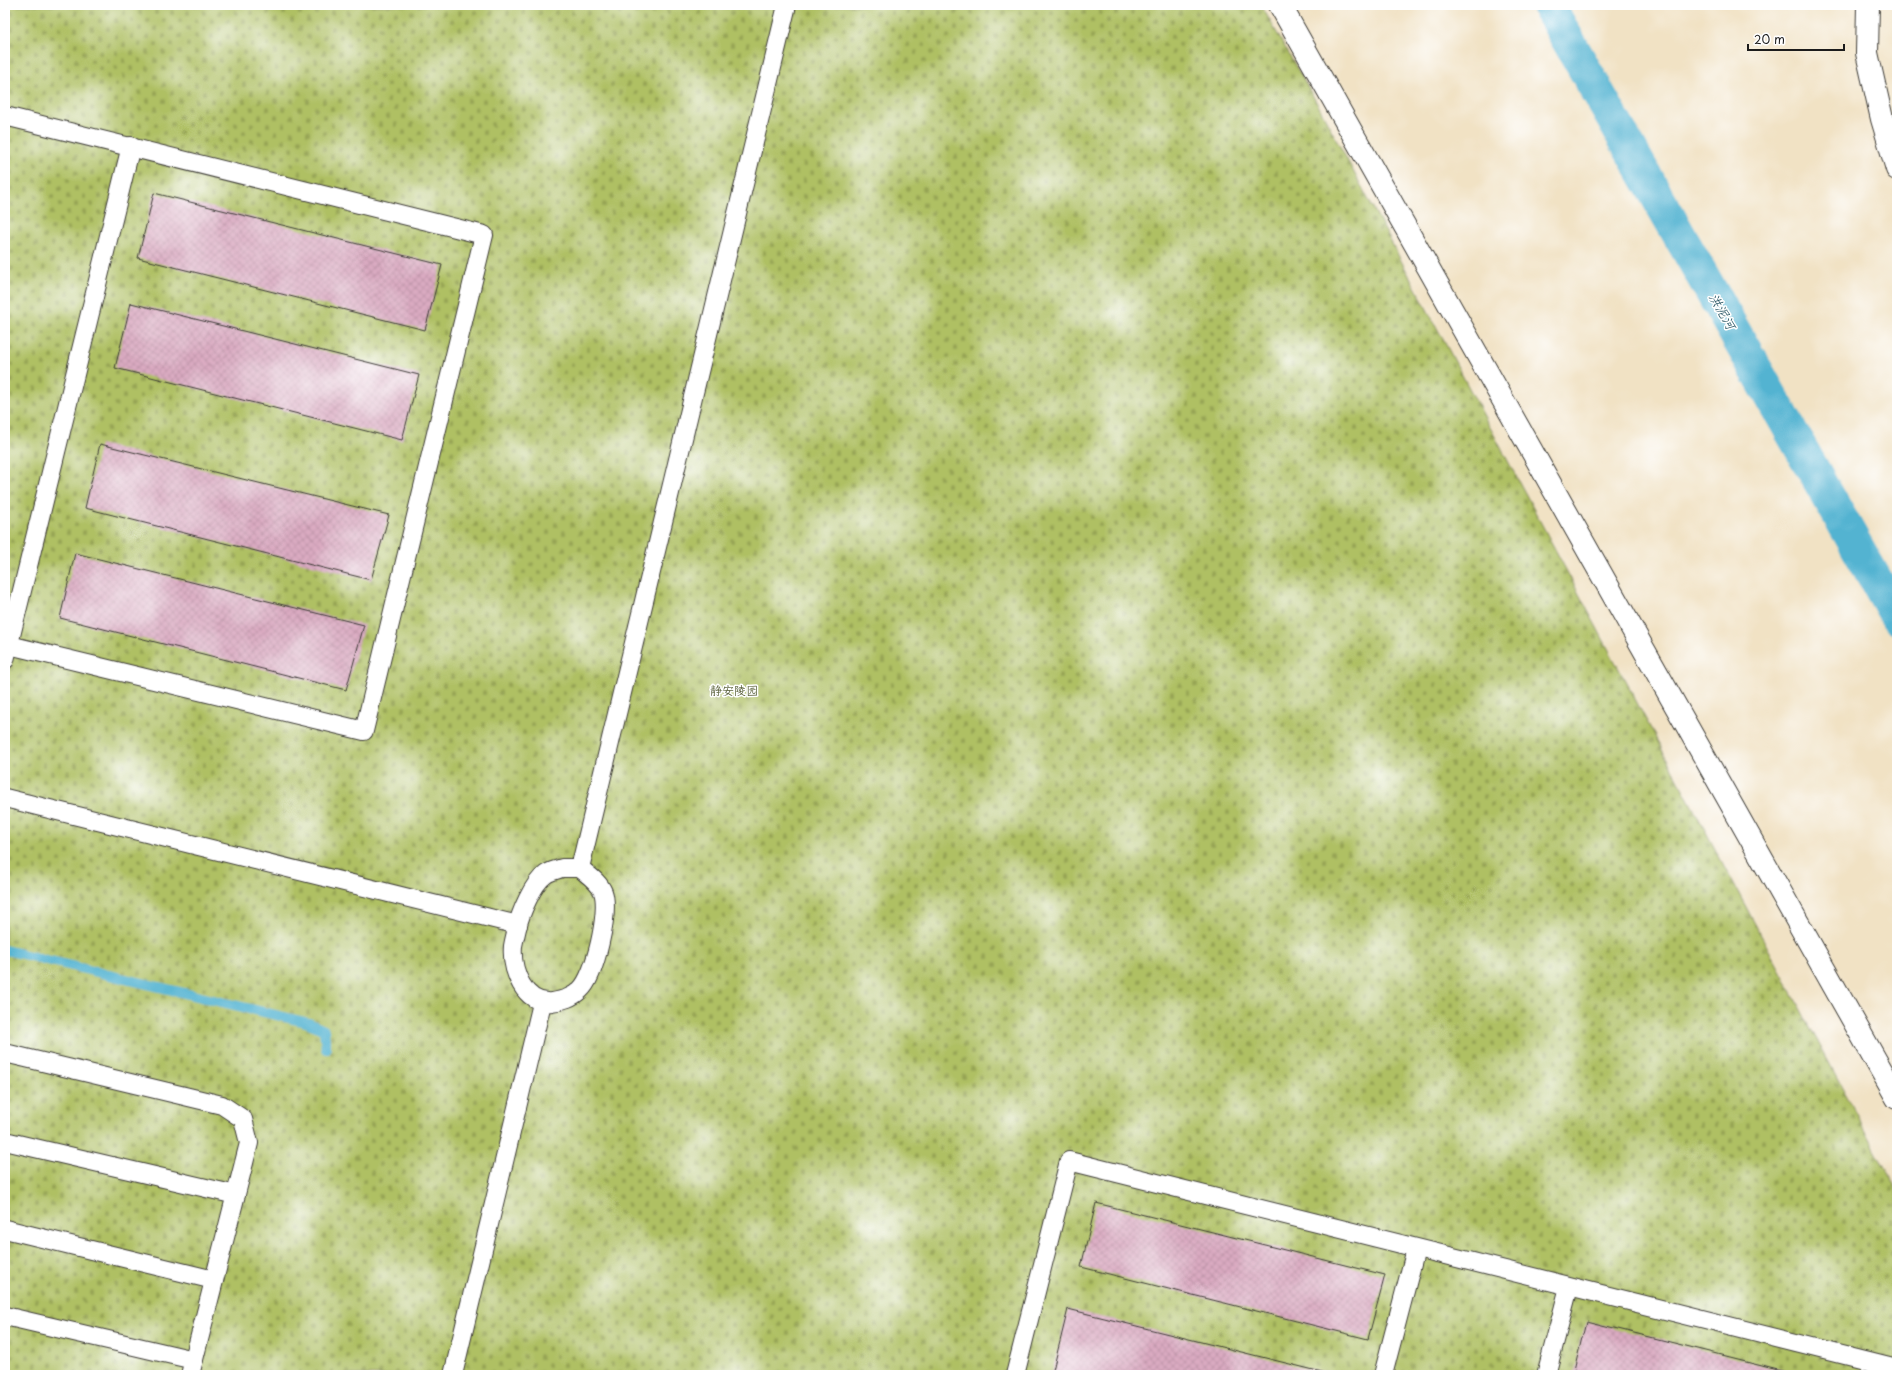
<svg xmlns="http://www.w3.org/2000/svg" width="1902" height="1380" font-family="'Playpen Sans','LXGW WenKai TC',sans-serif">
<defs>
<pattern id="cemetery-stones" width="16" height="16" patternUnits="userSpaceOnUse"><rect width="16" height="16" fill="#afc063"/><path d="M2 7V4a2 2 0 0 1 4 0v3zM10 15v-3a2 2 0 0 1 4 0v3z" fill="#96a455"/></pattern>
<pattern id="building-cross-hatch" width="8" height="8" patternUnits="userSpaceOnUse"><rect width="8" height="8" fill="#daaac1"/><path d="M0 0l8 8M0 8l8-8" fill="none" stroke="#ba92a5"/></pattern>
</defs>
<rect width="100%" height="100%" fill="#fff"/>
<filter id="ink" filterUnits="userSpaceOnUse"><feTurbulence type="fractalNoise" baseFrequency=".025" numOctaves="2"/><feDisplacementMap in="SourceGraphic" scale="8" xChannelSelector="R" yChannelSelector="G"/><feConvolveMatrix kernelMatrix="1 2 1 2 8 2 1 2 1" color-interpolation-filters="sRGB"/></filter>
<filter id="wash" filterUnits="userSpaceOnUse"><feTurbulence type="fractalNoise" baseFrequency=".012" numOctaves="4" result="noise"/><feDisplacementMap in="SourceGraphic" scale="16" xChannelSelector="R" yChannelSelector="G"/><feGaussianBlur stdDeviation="0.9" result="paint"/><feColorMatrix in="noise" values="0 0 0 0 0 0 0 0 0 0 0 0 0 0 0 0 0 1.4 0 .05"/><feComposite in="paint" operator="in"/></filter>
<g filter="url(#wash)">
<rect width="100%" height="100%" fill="#f1e2c4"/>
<!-- cemetery -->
<path fill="url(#cemetery-stones)" stroke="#666e40" d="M5,5H1261L1318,105L1897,1190V1375H5Z"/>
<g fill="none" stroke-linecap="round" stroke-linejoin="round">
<!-- stream -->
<path stroke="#53b3d1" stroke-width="10" d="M5,950L309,1023L324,1030L326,1049"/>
<!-- canal -->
<path stroke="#53b3d1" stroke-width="34" d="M1548,5L1897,617"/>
</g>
<g id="blocks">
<!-- building -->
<g fill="url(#building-cross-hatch)">
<path d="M154,193L442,265L425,330L138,258Z"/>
<path d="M131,303L419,375L402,440L115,368Z"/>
<path d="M100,444L389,515L371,580L85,508Z"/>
<path d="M75,553L364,625L346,690L60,618Z"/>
<path d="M1096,1203L1385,1275L1368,1339L1081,1267Z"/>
<path d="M1068,1309L1330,1374V1375L1052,1374Z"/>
<path d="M1586,1321L1798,1374V1375H1573Z"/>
</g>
</g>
</g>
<g filter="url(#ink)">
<use href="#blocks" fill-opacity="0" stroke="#3c3a35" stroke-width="1"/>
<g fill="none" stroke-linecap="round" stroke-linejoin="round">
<defs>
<g id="service">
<path d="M5,116L484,235L364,731L5,644"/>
<path d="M5,660L131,146"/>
<path d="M5,798L518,925"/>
<path d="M562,868H580C588,875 599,882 603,892C610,911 595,977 580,990C572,998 563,1000 552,1002C524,1005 511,970 513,946C514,940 516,933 517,928C520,914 533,883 545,875C550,871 557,870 562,868Z"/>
<path d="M580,868L787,5"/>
<path d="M5,1053L222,1105L243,1119L249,1143L190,1375"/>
<path d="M5,1141L236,1195"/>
<path d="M5,1229L214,1280"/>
<path d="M5,1316L194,1360"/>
<path d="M453,1375L542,1003"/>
<path d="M1015,1375L1069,1161L1897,1368"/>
<path d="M1383,1375L1416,1249"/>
<path d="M1546,1375L1569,1287"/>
</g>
<g id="minor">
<path d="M1280,5L1897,1098"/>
<path d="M1868,5L1867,53L1882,119L1897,169"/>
</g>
</defs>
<!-- service casing -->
<use href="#service" stroke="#3c3a35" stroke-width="20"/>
<!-- minor casing -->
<use href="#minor" stroke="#3c3a35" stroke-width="24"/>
<!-- service -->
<use href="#service" stroke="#fff" stroke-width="18"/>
<!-- minor -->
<use href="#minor" stroke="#fff" stroke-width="22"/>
</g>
</g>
<g text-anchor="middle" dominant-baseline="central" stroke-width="3" stroke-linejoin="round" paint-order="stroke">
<!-- park labels -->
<g font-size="12" fill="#575e38" stroke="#fff">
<text x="734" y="690">静安陵园</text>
</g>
<!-- water labels -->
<g font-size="13" font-style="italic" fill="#35606d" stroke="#fff">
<text transform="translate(1723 311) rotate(60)">洪泥河</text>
</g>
</g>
<!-- margin -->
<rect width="1902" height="1380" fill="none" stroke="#fff" stroke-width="20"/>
<!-- scale -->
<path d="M1748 44v6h96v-6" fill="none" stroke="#1c1c1c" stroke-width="2"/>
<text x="1754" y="44" font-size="12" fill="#1c1c1c" stroke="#ffffff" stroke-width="3" paint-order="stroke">20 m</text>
</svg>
